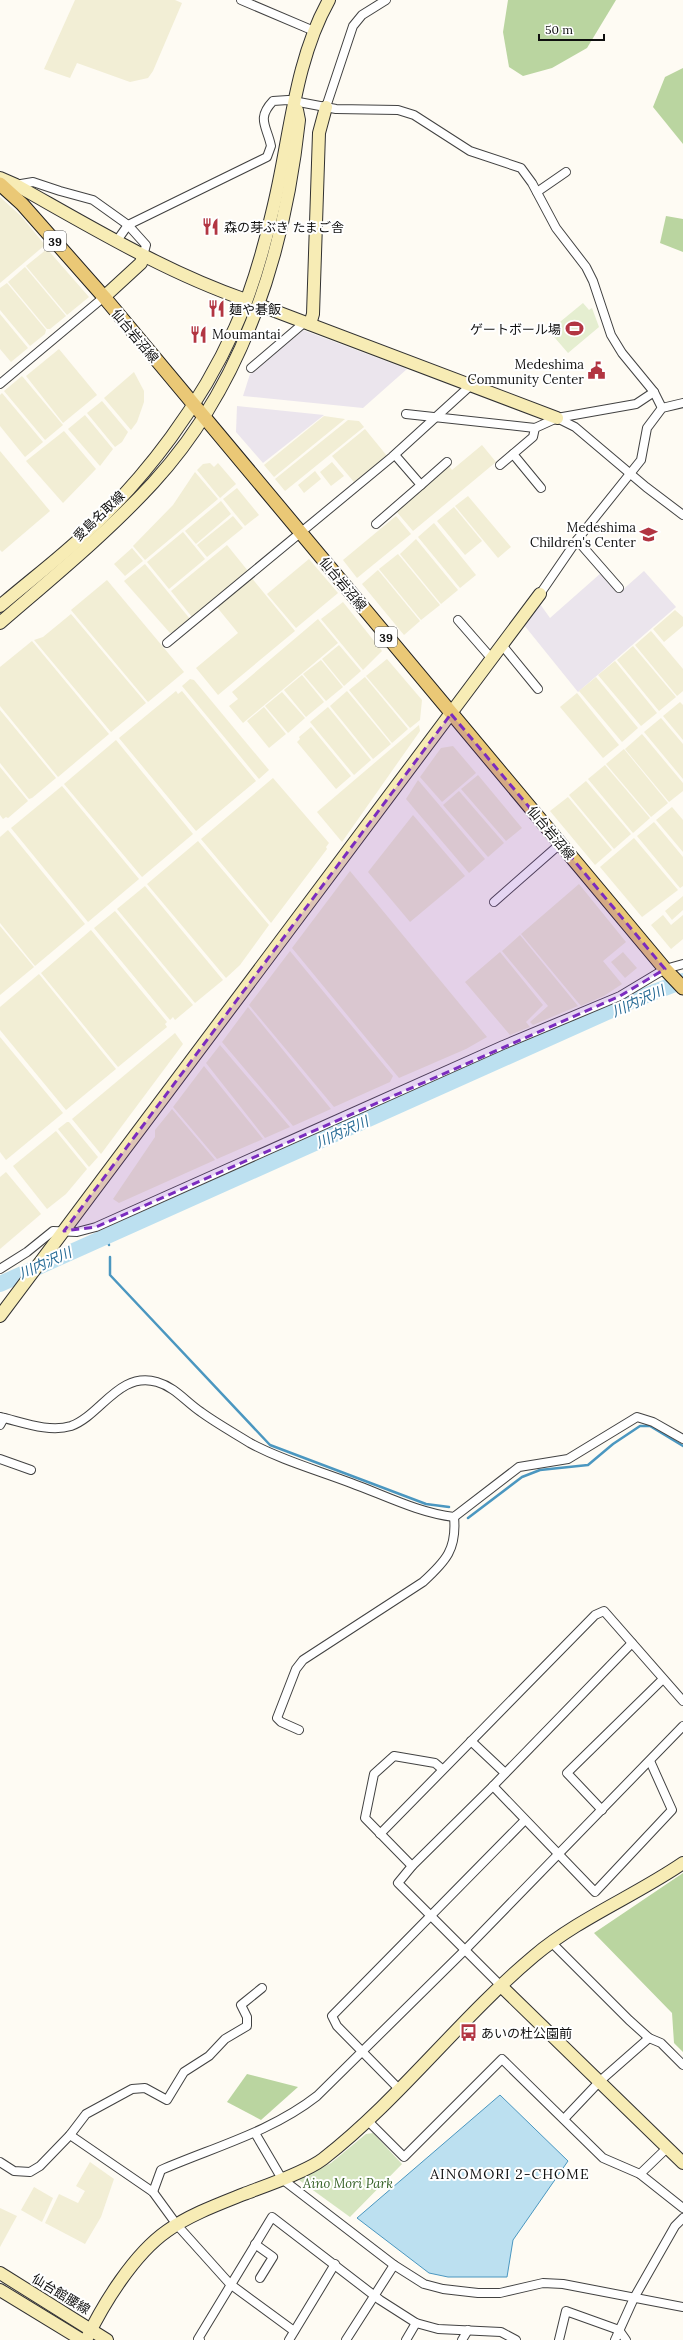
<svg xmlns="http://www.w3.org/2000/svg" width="683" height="2340" font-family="Lora,'Noto Sans JP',serif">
<rect width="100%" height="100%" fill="#fefbf3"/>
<!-- industrial -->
<g fill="#ebe5ed">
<path d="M303,330L407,369L363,408L243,396L250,374Z"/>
<path d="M237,406L324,415L263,463L236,432Z"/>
<path d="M644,571L676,607L578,692L524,625L540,604L550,618L601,573L619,593Z"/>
</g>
<!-- farmland -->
<g fill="#f2eed5">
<path d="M75,0H175L182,3L153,71L148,78L130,82L77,63L70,78L44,69Z"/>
<path d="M0,197L21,216L45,245L0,283Z"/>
<path d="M47,249L89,297L67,315L26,266Z"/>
<path d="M25,267L66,316L50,329H47L8,282Z"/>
<path d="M7,283L46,330L45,334L30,346L0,310V288Z"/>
<path d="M0,314L28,348L11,362L0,349Z"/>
<path d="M59,349L97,395L63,423L26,376Z"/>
<path d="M134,372L144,391V402L137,422L131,430L104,398Z"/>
<path d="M22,376L63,425L45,440L4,391Z"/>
<path d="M2,393L43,442L25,457L0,426V395Z"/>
<path d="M102,401L128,432L122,442L115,447L87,413Z"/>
<path d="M85,415L113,449L100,466L68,429Z"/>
<path d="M324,416L345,419L274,477L264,465Z"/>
<path d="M348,420L359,421L364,427L285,491L275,479Z"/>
<path d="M365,429L387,456L354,482L332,456Z"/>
<path d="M64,431L96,469L63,503L26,461Z"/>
<path d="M482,445L496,462L413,531L396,511L449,466L452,470Z"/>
<path d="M0,451L50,511L2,552L0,550Z"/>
<path d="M332,462L344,476L331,486L320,472Z"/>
<path d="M210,463L214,467L218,463L236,484L220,498L197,470L203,464Z"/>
<path d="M315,471L321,479L304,493L298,485Z"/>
<path d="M195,472L218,499L145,560L133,546L173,505Z"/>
<path d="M237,488L259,515L245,526L223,499Z"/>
<path d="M468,496L511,547L498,558L455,506Z"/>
<path d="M221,501L231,514L196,544L185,531Z"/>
<path d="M454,507L482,541L465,555L437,521Z"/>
<path d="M233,516L243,528L207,557L197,545Z"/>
<path d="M396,516L411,534L357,578L343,560Z"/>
<path d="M434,523L476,575L460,588L418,537Z"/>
<path d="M183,532L205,559L169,589L147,562Z"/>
<path d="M416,539L458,590L441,604L400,554Z"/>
<path d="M227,545L248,571L192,617L171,591Z"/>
<path d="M132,548L143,561L125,576L114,564Z"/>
<path d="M398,554L440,605L421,620L379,569Z"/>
<path d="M309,559L338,593L296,628L267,594Z"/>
<path d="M145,564L190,619L174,632L170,633L124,581Z"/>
<path d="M378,570L420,621L404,635L362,584Z"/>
<path d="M251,577L295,631L218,695L196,668L238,633L216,606Z"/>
<path d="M107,580L184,672L148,702L71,610Z"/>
<path d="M343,602L382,651L363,670L321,619Z"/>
<path d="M675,610L683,617V626L664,642L653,629Z"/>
<path d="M71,614L146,703L111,732L34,640L43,637Z"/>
<path d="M318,619L338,643L243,723L229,706L238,699L232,692Z"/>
<path d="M651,631L683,669V691L677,696L635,645Z"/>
<path d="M32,641L109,734L58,777L0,706V667Z"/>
<path d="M339,645L361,671L344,686L322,659Z"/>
<path d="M633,646L676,697L659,711L617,660Z"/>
<path d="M387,659L422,700L420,720L410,728L366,676Z"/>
<path d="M321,660L343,687L326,701L303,674Z"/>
<path d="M615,661L657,713L641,726L598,675Z"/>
<path d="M302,675L324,702L306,717L284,690Z"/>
<path d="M365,677L408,729L392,743L349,690Z"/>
<path d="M596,677L638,728L622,742L579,691Z"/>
<path d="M190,679L194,680L269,770L259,779L182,686Z"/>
<path d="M176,691L178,694L182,691L256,781L196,831L119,738Z"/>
<path d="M347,691L391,744L373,759L330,706Z"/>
<path d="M282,692L305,718L288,733L265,706Z"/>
<path d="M577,693L619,745L603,758L560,707Z"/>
<path d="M680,702L683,705V740L663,716Z"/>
<path d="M264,707L286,734L269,748L247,721Z"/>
<path d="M328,707L371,760L354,775L310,722Z"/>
<path d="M0,710L56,778L32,798L29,799L0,763Z"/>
<path d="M661,718L683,744V779L644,732Z"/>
<path d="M419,725L420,731L342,842L317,812Z"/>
<path d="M311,727L351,776L336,789L297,742L300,739L299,737Z"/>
<path d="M642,734L683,783V791L669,802L625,749Z"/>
<path d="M116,740L193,834L142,877L64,784Z"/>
<path d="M453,746L476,773L442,802L420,777L441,748Z"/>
<path d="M624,749L668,803L651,817L606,764Z"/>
<path d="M605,765L650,818L633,833L588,779Z"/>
<path d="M0,767L28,801L8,818L6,817L3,819L0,815Z"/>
<path d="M478,775L522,828L506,841L461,789Z"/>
<path d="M273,778L329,843L326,847L327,849L271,923L201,839Z"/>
<path d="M418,780L485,859L469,873L406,799Z"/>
<path d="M586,781L631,834L614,849L569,795Z"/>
<path d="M62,786L139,879L88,922L11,828Z"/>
<path d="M459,791L504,843L488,857L443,805Z"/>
<path d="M568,797L612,850L595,865L550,811Z"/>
<path d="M672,807L683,820V852L656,820Z"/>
<path d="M413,815L465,876L410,922L368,872Z"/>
<path d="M654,822L683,857V886L680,888L637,836Z"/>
<path d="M8,830L85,924L35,966L0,923V837Z"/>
<path d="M634,838L678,890L642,917L600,867Z"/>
<path d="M198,841L269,925L240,965L226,978L147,884Z"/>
<path d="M350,871L487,1037L466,1049L399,1078L292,948Z"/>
<path d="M579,884L626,942L603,961L622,984L604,996L581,1006L521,934Z"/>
<path d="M145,886L223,980L195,1003L117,909Z"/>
<path d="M683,896V910L672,920L665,911Z"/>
<path d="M115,911L193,1005L175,1020L173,1017L170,1020L94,928Z"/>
<path d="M663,915L671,925L683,915V939L671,949L651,925Z"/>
<path d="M0,926L34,967L0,995Z"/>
<path d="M91,930L167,1022L165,1024L167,1027L118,1067L41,973Z"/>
<path d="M520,935L578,1006L533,1025L530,1022L548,1006L502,951Z"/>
<path d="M290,951L393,1076L390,1082L334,1107L249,1005Z"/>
<path d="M500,952L543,1005L526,1022L530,1027L510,1035L465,982Z"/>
<path d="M623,952L637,968L625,978L611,962Z"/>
<path d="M39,974L116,1069L66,1110L0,1030V1007Z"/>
<path d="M248,1007L331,1109L293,1126L222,1042Z"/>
<path d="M175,1033L183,1044L101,1154L72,1119Z"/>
<path d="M0,1037L63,1113L6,1160L0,1152Z"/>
<path d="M220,1045L290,1127L265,1138L206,1063Z"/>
<path d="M204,1066L263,1139L217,1159L173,1107Z"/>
<path d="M172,1109L215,1160L119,1203L113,1199L155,1137V1130Z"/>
<path d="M67,1122H69L98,1157L89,1167L58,1129Z"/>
<path d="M56,1131L87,1169L66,1194L47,1209L13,1166Z"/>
<path d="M6,1172L41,1214L0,1249V1177Z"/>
<path d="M90,2162L114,2179L101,2217L85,2244L45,2223L59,2194L78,2203L85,2191L76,2186Z"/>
<path d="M34,2187L53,2198L42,2222L21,2210Z"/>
<path d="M0,2208L17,2216L0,2247Z"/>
</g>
<!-- green -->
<path fill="#d5e5bf" d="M373,2133L402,2164L350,2217L299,2180L331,2163L366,2134Z"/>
<!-- forest -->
<g fill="#bad5a0">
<path d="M508,0H616L587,48L552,68L523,76L509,67L503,32Z"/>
<path d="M683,68V144L653,107L665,77Z"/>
<path d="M666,216L683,219V252L660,243Z"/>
<path d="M683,1873V2052L674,2043L672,2013L594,1933Z"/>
<path d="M247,2074L298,2087L261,2120L227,2102Z"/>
</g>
<!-- pitch -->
<path fill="#e5eed0" d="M583,303L589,310L592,308L599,327L568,353L549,331Z"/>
<!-- water -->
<path fill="#bce0f0" stroke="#4b97c0" d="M500,2095L568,2161L513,2240L507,2277H448L429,2273L357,2218Z"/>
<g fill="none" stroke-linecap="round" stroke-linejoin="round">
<!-- stream -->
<g stroke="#4b97c0" stroke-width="2.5">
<path d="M106,1235L109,1245"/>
<path d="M110,1257V1275L270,1445L426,1504L449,1507"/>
<path d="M468,1518L522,1477L540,1470L588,1465L613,1444L640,1426H650L683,1446"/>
</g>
<!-- river -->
<path stroke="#bce0f0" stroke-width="16" d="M0,1284L636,999L683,981"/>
<defs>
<g id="street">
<path d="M241,0L314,31"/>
<path d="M326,107L353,26L362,15L386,0"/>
<path d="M15,185L33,182L60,191L93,200L128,225L146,245L143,256"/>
<path d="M537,192L566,172"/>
<path d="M116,242L128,225L267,157L271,146C267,126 256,119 273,101L288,100L336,109L398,110L414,115L470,151L521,168L532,183L556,228L586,267L593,281L611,335L622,353L654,392L662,408"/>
<path d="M251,368L305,322"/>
<path d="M0,384L104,297"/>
<path d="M406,414L535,428"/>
<path d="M557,418L575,427L646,487L683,515"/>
<path d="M513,454L541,488"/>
<path d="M395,455L421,485L447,462"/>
<path d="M500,465L533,437L535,428L557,418L636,404L654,392"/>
<path d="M376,524L421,485"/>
<path d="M577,540L619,588"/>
<path d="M540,594L577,540L641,460L647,428L662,408L683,403"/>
<path d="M458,620L492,659"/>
<path d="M167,643L392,457L470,386"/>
<path d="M502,645L538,689"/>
<path d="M494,902L560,844"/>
<path d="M0,1269L27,1252L53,1231L77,1232L96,1227L503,1045L620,996L665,969L683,964"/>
<path d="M0,1417C22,1422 49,1433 71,1426C101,1415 119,1371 157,1382C175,1387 186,1402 201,1412C216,1423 234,1433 250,1443C281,1460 317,1470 351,1483C384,1495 419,1513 454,1517L519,1467L568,1459L637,1417L653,1422L683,1439"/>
<path d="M0,1425L4,1418"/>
<path d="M0,1459L31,1470"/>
<path d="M299,1730L281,1722L277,1718L296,1669L303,1660L423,1582C446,1561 457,1549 454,1517"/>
<path d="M471,1741L505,1773"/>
<path d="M493,1786L595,1892L672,1810L650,1761"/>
<path d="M602,1810L567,1773L663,1679"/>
<path d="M380,1834L595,1615L604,1611L683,1701"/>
<path d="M412,1866L365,1818L374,1774L394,1756L435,1763L442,1769"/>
<path d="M552,1943L629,2020L649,2038L661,2043L683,2065"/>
<path d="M501,1986L398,1883L412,1866L493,1786L632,1643"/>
<path d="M399,2089L337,2026L332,2016L525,1820"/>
<path d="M564,2119L600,2081L649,2038"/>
<path d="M368,2121L404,2157L502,2059L603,2158L640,2174L683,2208"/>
<path d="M255,2133L282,2179L394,2265L424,2284L443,2289L478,2293H500L543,2283L563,2284L683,2307"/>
<path d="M70,2135L153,2192L177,2225L230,2284L294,2331"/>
<path d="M0,2162L14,2171L30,2172L40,2166L70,2135L86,2114L132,2089L145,2088L167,2100L184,2072L209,2056L225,2039L247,2026V2017L241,2005L262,1988"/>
<path d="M640,2174L667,2148"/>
<path d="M153,2192L161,2170C214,2147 271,2132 317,2096L466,1949L683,1726"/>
<path d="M255,2244L273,2257L260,2278"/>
<path d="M200,2340L198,2339L272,2217L380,2300L416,2323L438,2329L501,2332L516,2340"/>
<path d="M289,2340L335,2264"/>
<path d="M346,2340L394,2265"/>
<path d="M406,2340L416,2323"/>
<path d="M462,2340L468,2330"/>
<path d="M559,2340L566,2311L619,2330L626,2340"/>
<path d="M615,2340L634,2298L675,2226L683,2218"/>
</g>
<g id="secondary">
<path d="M0,178L16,185C91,227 165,272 246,300"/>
<path d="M104,297L141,263L143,256"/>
<path d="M259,305L557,418"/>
<path d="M310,324L313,314L319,133L326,107"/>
<path d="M0,606C29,581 60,558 87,532C148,475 201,404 235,328C252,291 263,252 272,213C290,143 293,64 329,0"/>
<path d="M0,623C52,578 106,534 153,483C244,384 285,251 299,120L297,110"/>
<path d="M0,1316L540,594"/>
<path d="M501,1986L683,2163"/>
<path d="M0,2273L107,2340"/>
<path d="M0,2290L82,2340"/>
<path d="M86,2340C103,2304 134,2254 167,2231C189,2215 219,2204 244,2194C265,2186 306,2172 323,2159C400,2099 459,2019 534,1956C579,1918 635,1896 683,1863"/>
</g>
<path id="primary" d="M0,184L22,204L104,297L665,969L683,988"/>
</defs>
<!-- street casing -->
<use href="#street" stroke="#424242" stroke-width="10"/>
<!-- secondary casing -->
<use href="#secondary" stroke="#313131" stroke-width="14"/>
<!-- primary casing -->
<use href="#primary" stroke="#202020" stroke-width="15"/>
<!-- street -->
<use href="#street" stroke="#fff" stroke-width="8"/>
<!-- secondary -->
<use href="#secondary" stroke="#f7ecb5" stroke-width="12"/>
<!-- primary -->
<use href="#primary" stroke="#eac876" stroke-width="13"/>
</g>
<!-- marked area -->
<path fill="#7b2cbf" fill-opacity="0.2" stroke="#7b2cbf" stroke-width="3" stroke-dasharray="8 5" stroke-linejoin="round" d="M451,714L665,969L620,996L96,1227L64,1231Z"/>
<!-- icons -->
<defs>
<symbol id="restaurant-bare" viewBox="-9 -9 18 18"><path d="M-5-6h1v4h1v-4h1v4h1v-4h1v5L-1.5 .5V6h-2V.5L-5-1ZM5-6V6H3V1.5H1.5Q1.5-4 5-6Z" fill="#b23542" stroke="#fff" stroke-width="2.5" paint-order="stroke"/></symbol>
<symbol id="stadium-bare" viewBox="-9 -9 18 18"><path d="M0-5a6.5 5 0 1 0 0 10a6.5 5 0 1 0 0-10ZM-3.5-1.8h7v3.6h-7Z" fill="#b23542" stroke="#fff" stroke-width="2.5" paint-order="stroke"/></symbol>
<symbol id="civic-bare" viewBox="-9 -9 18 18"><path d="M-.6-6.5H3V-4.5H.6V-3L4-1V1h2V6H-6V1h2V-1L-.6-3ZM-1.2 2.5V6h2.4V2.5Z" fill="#b23542" stroke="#fff" stroke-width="2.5" paint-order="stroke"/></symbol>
<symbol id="school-bare" viewBox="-9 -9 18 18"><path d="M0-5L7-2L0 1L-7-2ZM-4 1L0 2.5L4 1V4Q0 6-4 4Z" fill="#b23542" stroke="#fff" stroke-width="2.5" paint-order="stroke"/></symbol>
<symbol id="bus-bare" viewBox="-9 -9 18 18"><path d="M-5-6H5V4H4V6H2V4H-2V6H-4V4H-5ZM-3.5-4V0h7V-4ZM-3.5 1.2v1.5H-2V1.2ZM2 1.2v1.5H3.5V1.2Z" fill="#b23542" stroke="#fff" stroke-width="2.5" paint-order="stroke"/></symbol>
</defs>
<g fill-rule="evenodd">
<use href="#restaurant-bare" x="198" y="214" width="25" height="25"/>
<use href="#restaurant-bare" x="204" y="296" width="25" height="25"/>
<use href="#stadium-bare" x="562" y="316" width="25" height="25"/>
<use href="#restaurant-bare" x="186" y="322" width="25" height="25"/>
<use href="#civic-bare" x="584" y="358" width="25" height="25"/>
<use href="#school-bare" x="636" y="522" width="25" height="25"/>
<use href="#bus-bare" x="456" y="2020" width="25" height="25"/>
</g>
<g text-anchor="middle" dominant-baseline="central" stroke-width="4" stroke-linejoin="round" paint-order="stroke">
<!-- shield labels -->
<g fill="#fff" stroke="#575757" stroke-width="1">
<rect x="44" y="231" width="22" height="20" rx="3"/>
<rect x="375" y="627" width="22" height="20" rx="3"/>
</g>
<g font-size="12" font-weight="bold" fill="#0f0f0f">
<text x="55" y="241">39</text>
<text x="386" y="637">39</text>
</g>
<!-- poi labels -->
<g font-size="13" fill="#0f0f0f" stroke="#fff" text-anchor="start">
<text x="224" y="227">森の芽ぶき たまご舎</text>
<text x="229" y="309">麺や碁飯</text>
<text x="561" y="329" text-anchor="end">ゲートボール場</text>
<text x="212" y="334">Moumantai</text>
<text x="584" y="364" text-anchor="end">Medeshima<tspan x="584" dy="15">Community Center</tspan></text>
<text x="636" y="527" text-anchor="end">Medeshima<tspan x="636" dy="15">Children's Center</tspan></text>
<text x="481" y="2033">あいの杜公園前</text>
</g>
<!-- street labels -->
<g font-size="13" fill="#0f0f0f" stroke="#fff">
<text transform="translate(135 336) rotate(50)">仙台岩沼線</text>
<text transform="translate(99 516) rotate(-44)">愛島名取線</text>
<text transform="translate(343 584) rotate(50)">仙台岩沼線</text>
<text transform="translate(551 833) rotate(50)">仙台岩沼線</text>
<text transform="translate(61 2294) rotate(31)">仙台館腰線</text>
</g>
<!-- park labels -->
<g font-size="13" font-style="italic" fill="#356126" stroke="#fff">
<text x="348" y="2183">Aino Mori Park</text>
</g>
<!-- water labels -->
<g font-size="14" font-style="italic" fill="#256a95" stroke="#fff">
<text transform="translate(638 1001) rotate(-24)">川内沢川</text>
<text transform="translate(342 1132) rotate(-24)">川内沢川</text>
<text transform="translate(45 1263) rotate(-24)">川内沢川</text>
</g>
<!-- neighbourhood labels -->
<g font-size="14" letter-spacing="1" fill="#0f0f0f" stroke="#fff">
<text x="510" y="2174">AINOMORI 2-CHOME</text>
</g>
</g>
<!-- scale -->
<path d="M539 34v6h65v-6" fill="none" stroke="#0f0f0f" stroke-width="2"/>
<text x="545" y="34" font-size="12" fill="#0f0f0f" stroke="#ffffff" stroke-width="3" paint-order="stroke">50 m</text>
</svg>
